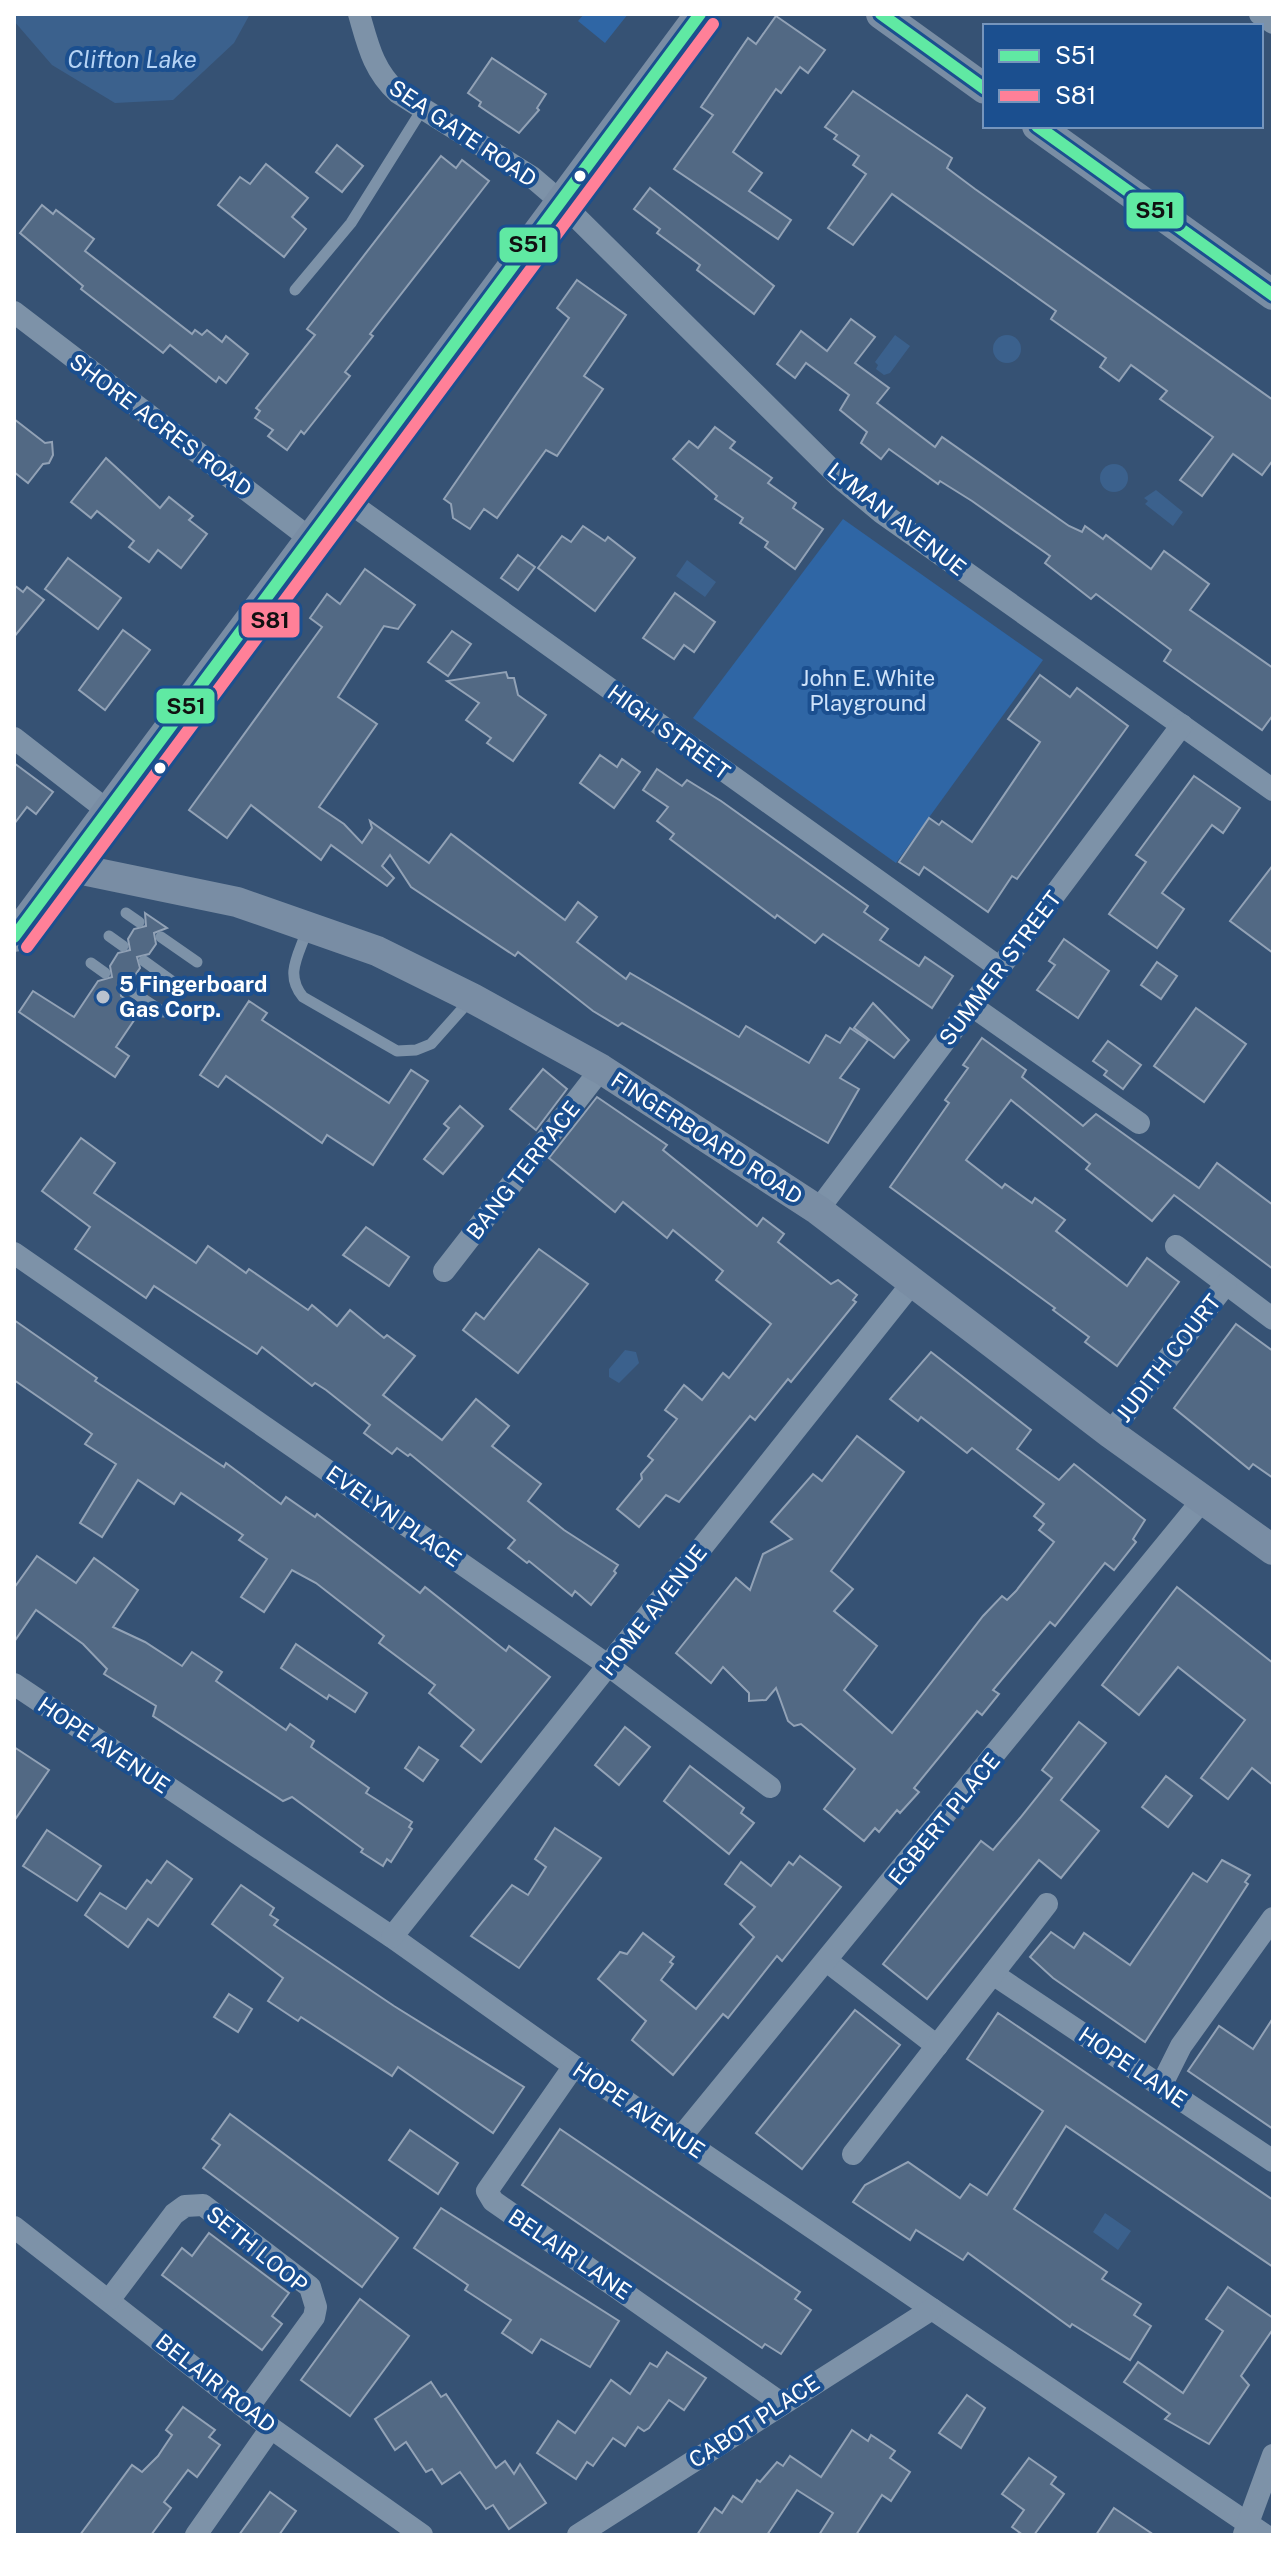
<svg xmlns="http://www.w3.org/2000/svg" width="1287" height="2549" font-family="'Public Sans',sans-serif">
<rect width="100%" height="100%" fill="#365274"/>
<!-- green -->
<g fill="#2f66a5">
<path d="M584,14H628L605,43L578,21Z"/>
<path d="M843,519L1043,660L896,863L693,718Z"/>
</g>
<!-- water -->
<g fill="#3b618d">
<path d="M14,14H250L234,43L173,100L115,103L52,65L14,21Z"/>
<circle cx="1007" cy="349" r="14"/>
<path d="M895,335L910,346L890,373L884,375L876,369L878,365L875,362Z"/>
<circle cx="1114" cy="478" r="14"/>
<path d="M1156,490L1183,512L1173,526L1145,504L1148,501L1144,498Z"/>
<path d="M687,560L716,582L705,597L676,576Z"/>
<path d="M625,1350L636,1352L639,1363L619,1383L609,1377V1369Z"/>
<path d="M1105,2213L1131,2231L1118,2250L1093,2232Z"/>
</g>
<!-- building -->
<g fill="#526984" stroke="#92a2b6" stroke-width="2">
<path d="M776,16L825,50L808,73L800,67L781,93L776,89L733,152L762,173L749,191L791,220L778,239L674,169L713,115L701,107L748,38L756,44Z"/>
<path d="M492,58L546,94L537,108L539,110L519,133L479,106L481,102L468,93Z"/>
<path d="M853,91L952,158L947,168L975,189L1273,400V460L1262,475L1233,454L1202,496L1180,480L1213,437L1160,399L1167,391L1131,365L1119,381L1100,367L1106,358L1051,319L1056,311L892,194L853,245L828,228L866,174L853,165L859,156L834,139L837,135L825,127Z"/>
<path d="M337,145L363,166L342,192L316,172Z"/>
<path d="M441,156L456,168L462,160L489,181L370,334L373,336L345,372L350,376L304,434L301,431L287,450L268,436L273,430L255,418L260,411L256,408L315,335L307,329Z"/>
<path d="M266,164L308,198L292,217L306,229L284,257L218,205L240,177L250,184Z"/>
<path d="M650,188L774,286L754,314L697,270L700,265L657,233L660,229L634,209Z"/>
<path d="M42,205L53,214L56,210L94,239L85,251L192,334L195,330L202,335L207,330L222,342L226,336L248,354L226,383L219,377L216,382L170,345L163,353L81,289L83,286L20,233Z"/>
<path d="M577,280L626,315L584,376L603,389L557,456L546,450L497,518L484,509L470,529L453,518L451,504L444,499L569,318L557,308Z"/>
<path d="M851,319L875,337L855,363L889,388L877,403L935,447L942,437L1069,526L1082,532L1085,526L1103,539L1106,535L1151,569L1164,551L1209,584L1190,610L1273,668V715L1262,730L1164,661L1171,650L1096,594L1091,599L1045,563L1050,556L972,501L940,481L938,484L889,449L881,459L861,443L867,432L840,410L849,395L806,363L795,378L777,364L801,331L827,351Z"/>
<path d="M14,419L45,443L52,442L53,455L49,463L43,464L28,483L14,472Z"/>
<path d="M715,427L735,442L730,448L772,478L768,483L796,503L793,508L823,529L795,569L765,547L768,542L740,523L743,518L715,499L717,496L673,459L689,441L698,448Z"/>
<path d="M106,458L160,508L169,497L193,516L189,520L207,534L181,568L158,550L149,562L129,547L134,541L97,511L91,518L71,502Z"/>
<path d="M583,526L605,541L608,537L635,558L595,611L538,568L562,536L571,542Z"/>
<path d="M518,555L535,567L518,590L501,578Z"/>
<path d="M68,558L121,598L98,629L45,589Z"/>
<path d="M365,569L415,605L398,629L384,626L338,697L377,724L319,807L344,824L362,843L372,828L370,821L429,863L451,834L565,920L578,902L597,917L577,942L626,979L630,973L739,1037L746,1026L809,1063L826,1035L840,1043L850,1028L868,1040L840,1078L859,1089L828,1143L622,1023L618,1026L593,1011L518,952L515,956L411,887L390,855L382,866L394,878L387,886L331,845L321,860L251,805L227,838L189,810L322,627L310,618L327,594L340,604Z"/>
<path d="M14,585L23,592L27,587L44,600L14,637Z"/>
<path d="M675,593L715,622L694,652L684,645L674,659L643,638Z"/>
<path d="M123,630L150,650L105,710L79,690Z"/>
<path d="M452,631L471,644L448,676L428,662Z"/>
<path d="M506,672L508,678H514L518,695L546,715L513,761L487,743L491,738L466,720L479,703L447,681Z"/>
<path d="M1040,675L1070,697L1077,688L1128,726L1017,879L1012,876L988,912L924,867L919,875L899,862L929,818L939,825L942,821L972,842L1040,742L1008,719Z"/>
<path d="M600,755L617,767L622,759L640,772L614,808L580,783Z"/>
<path d="M14,763L53,792L36,814L27,807L14,824Z"/>
<path d="M657,769L682,786L687,780L721,801L868,906L864,912L888,929L880,940L919,966L925,957L953,976L932,1008L823,934L815,943L777,915L775,918L670,839L674,834L657,821L668,807L643,790Z"/>
<path d="M1194,776L1240,808L1223,833L1212,825L1162,893L1184,909L1157,948L1109,914L1146,862L1136,855Z"/>
<path d="M1273,865V953L1230,921Z"/>
<path d="M145,913L167,928L154,933L156,944L149,954L137,957L140,968L131,981L120,984L121,996L141,1010L116,1047L129,1056L115,1077L19,1012L33,991L74,1017L98,981L112,977L110,966L118,953L130,950L128,939L134,929L146,926Z"/>
<path d="M1064,939L1109,971L1078,1018L1037,990L1055,965L1049,961Z"/>
<path d="M1157,962L1177,976L1161,999L1141,985Z"/>
<path d="M249,1001L267,1013L262,1020L389,1103L411,1070L428,1081L373,1165L327,1135L322,1143L226,1076L218,1087L200,1075Z"/>
<path d="M873,1003L909,1040L894,1058L854,1028Z"/>
<path d="M1196,1008L1246,1044L1204,1102L1154,1066Z"/>
<path d="M982,1038L1026,1070L1022,1077L1083,1126L1096,1114L1199,1188L1217,1163L1273,1205V1269L1174,1195L1152,1221L1086,1169L1090,1164L1011,1100L966,1160L1002,1188L1005,1184L1032,1203L1035,1198L1065,1220L1056,1231L1127,1286L1147,1258L1179,1282L1117,1366L1085,1342L1089,1337L1053,1310L1055,1308L890,1187L949,1103L945,1100L968,1068L963,1065Z"/>
<path d="M1108,1041L1141,1065L1123,1089L1104,1075L1107,1071L1093,1061Z"/>
<path d="M543,1069L567,1089L536,1130L510,1109Z"/>
<path d="M597,1097L667,1145L663,1150L757,1226L763,1218L784,1234L778,1242L831,1284L838,1280L857,1295L853,1300L856,1302L791,1382L788,1379L755,1420L750,1416L679,1502L666,1495L639,1527L617,1509L642,1479L641,1474L653,1460L648,1456L677,1419L665,1410L684,1385L702,1400L723,1373L729,1378L771,1324L716,1280L723,1271L673,1230L667,1238L623,1202L615,1212L549,1158Z"/>
<path d="M460,1106L483,1126L443,1174L424,1159L449,1128L444,1124Z"/>
<path d="M81,1138L115,1163L94,1193L196,1263L208,1246L246,1273L249,1269L308,1310L312,1305L337,1326L350,1310L384,1338L387,1335L415,1356L383,1395L442,1440L476,1399L509,1426L492,1446L541,1484L528,1501L564,1530L618,1565L614,1571L616,1573L591,1605L575,1591L572,1596L529,1561L527,1563L508,1548L515,1540L410,1454L408,1456L397,1448L392,1454L364,1433L370,1425L326,1390L315,1383L312,1386L262,1347L257,1354L154,1286L146,1298L75,1249L90,1227L42,1191Z"/>
<path d="M366,1227L409,1257L389,1286L343,1255Z"/>
<path d="M539,1249L588,1284L518,1373L463,1330L476,1313L484,1319Z"/>
<path d="M14,1320L97,1378L95,1381L224,1467L226,1463L281,1504L286,1497L315,1517L317,1514L420,1593L425,1587L506,1651L509,1646L550,1677L481,1762L461,1746L474,1730L429,1693L435,1685L379,1643L384,1636L316,1583L292,1570L264,1612L241,1597L267,1559L239,1540L243,1535L181,1493L174,1504L138,1480L102,1537L80,1523L116,1464L85,1444L92,1434L14,1380Z"/>
<path d="M1236,1324L1273,1351V1478L1253,1464L1249,1469L1174,1408Z"/>
<path d="M931,1352L1031,1430L1017,1449L1059,1480L1074,1464L1145,1520L1133,1539L1136,1542L1114,1570L1105,1563L1055,1626L1050,1622L993,1690L999,1694L982,1715L977,1711L914,1788L919,1792L900,1813L897,1810L879,1832L875,1828L864,1841L824,1809L855,1769L801,1724L794,1726L788,1721L776,1688L766,1700L749,1701V1693L723,1667L711,1683L676,1653L736,1578L750,1590L763,1554L792,1539L771,1522L813,1474L822,1481L857,1436L904,1472L831,1571L853,1589L834,1611L877,1646L844,1690L892,1733L983,1616L1002,1596L1007,1600L1016,1591L1054,1542L1039,1530L1044,1524L1034,1516L1044,1504L972,1448L967,1453L921,1417L918,1421L890,1399Z"/>
<path d="M37,1556L76,1583L94,1558L115,1573L138,1590L113,1627L145,1642L182,1666L192,1652L222,1672L216,1681L286,1730L290,1724L314,1741L311,1747L369,1788L366,1793L412,1822L409,1827L412,1829L391,1862L387,1859L383,1866L361,1852L363,1849L292,1797L283,1801L153,1716L156,1706L104,1674L107,1669L83,1644L36,1610L14,1642V1588Z"/>
<path d="M1177,1587L1273,1663V1785L1252,1768L1228,1799L1201,1778L1245,1720L1178,1667L1139,1715L1102,1685Z"/>
<path d="M296,1644L367,1693L355,1712L329,1695L327,1699L281,1668Z"/>
<path d="M1079,1722L1106,1743L1061,1800L1099,1831L1061,1878L1039,1860L927,1999L883,1964L981,1841L993,1850L1020,1818L1052,1778L1042,1770Z"/>
<path d="M625,1727L650,1747L619,1785L595,1765Z"/>
<path d="M14,1747L49,1770L14,1821Z"/>
<path d="M419,1747L438,1760L423,1781L405,1768Z"/>
<path d="M690,1766L744,1808L741,1813L754,1823L729,1854L664,1801Z"/>
<path d="M1166,1776L1192,1796L1168,1827L1142,1807Z"/>
<path d="M555,1828L601,1858L519,1968L471,1936L512,1885L528,1895L546,1867L535,1859Z"/>
<path d="M47,1830L101,1866L77,1901L23,1866Z"/>
<path d="M800,1856L841,1887L782,1961L777,1956L728,2018L723,2014L673,2075L632,2040L646,2021L598,1979L620,1952L627,1954L643,1933L674,1957L670,1962L673,1964L661,1980L696,2009L754,1937L740,1924L755,1907L725,1884L741,1862L771,1886L789,1862L793,1865Z"/>
<path d="M1222,1860L1250,1875L1245,1882L1248,1884L1145,2042L1053,1978L1030,1957L1051,1932L1074,1948L1084,1933L1130,1965L1193,1873L1207,1882Z"/>
<path d="M167,1861L192,1879L158,1926L148,1919L128,1947L85,1915L100,1893L126,1909L147,1880L151,1883Z"/>
<path d="M241,1885L274,1908L270,1915L278,1920L274,1925L394,2006L524,2087L493,2133L398,2067L392,2076L301,2017L298,2021L268,2001L283,1978L212,1924Z"/>
<path d="M229,1994L252,2009L238,2032L214,2017Z"/>
<path d="M855,2010L900,2045L802,2169L756,2133Z"/>
<path d="M998,2013L1273,2200V2267L1066,2126L1014,2209L1107,2272L1102,2279L1141,2304L1134,2315L1151,2326L1130,2360L1072,2324L1070,2327L968,2253L963,2260L916,2230L910,2240L853,2202L865,2185L908,2162L960,2198L970,2184L987,2195L1043,2111L967,2059Z"/>
<path d="M1273,2018V2129L1188,2071L1219,2026L1253,2049Z"/>
<path d="M230,2114L398,2238L362,2287L203,2168L220,2145L212,2139Z"/>
<path d="M560,2129L800,2292L795,2299L811,2310L781,2354L765,2344L762,2348L522,2185Z"/>
<path d="M410,2130L458,2163L438,2194L389,2160Z"/>
<path d="M441,2208L619,2321L590,2367L541,2339L532,2353L502,2333L511,2320L465,2290L468,2285L414,2248Z"/>
<path d="M209,2233L289,2293L272,2316L282,2324L262,2350L162,2275L182,2248L192,2256Z"/>
<path d="M1228,2287L1273,2318V2329L1241,2376L1249,2385L1209,2444L1165,2419L1170,2414L1124,2382L1138,2362L1183,2393L1223,2331L1206,2319Z"/>
<path d="M360,2299L409,2336L350,2416L301,2380Z"/>
<path d="M667,2352L706,2378L684,2410L669,2400L649,2428L644,2431L638,2427L625,2446L613,2438L593,2466L587,2462L576,2479L537,2453L558,2421L575,2433L611,2380L630,2394L650,2363L657,2367Z"/>
<path d="M431,2382L441,2397L446,2394L496,2468L505,2461L514,2474L520,2464L546,2503L509,2529L493,2505L486,2509L460,2472L442,2484L432,2469L426,2472L406,2442L395,2450L375,2419Z"/>
<path d="M967,2395L985,2408L961,2448L939,2433Z"/>
<path d="M183,2407L215,2430L209,2437L220,2445L197,2477L188,2470L164,2502L171,2508L151,2535H80L132,2465L142,2472L158,2456L172,2435L166,2430Z"/>
<path d="M852,2430L868,2441L871,2435L895,2451L890,2458L910,2472L891,2501L882,2495L856,2535H819L833,2513L797,2490L767,2535H697L715,2508L722,2513L733,2496L742,2502L757,2480L760,2482L777,2462L783,2466L790,2456L821,2477Z"/>
<path d="M1029,2458L1056,2477L1051,2484L1064,2494L1034,2535H1023L1012,2527L1024,2510L1002,2494Z"/>
<path d="M270,2492L296,2511L279,2535H239Z"/>
<path d="M1114,2508L1154,2535H1096Z"/>
</g>
<g fill="none" stroke-linecap="round" stroke-linejoin="round">
<!-- lane -->
<g stroke="#7d92a8" stroke-width="11">
<path d="M295,290L351,223L423,108"/>
<path d="M126,913L139,922"/>
<path d="M307,930C299,955 284,974 303,997L397,1051L416,1050L431,1044L472,998"/>
<path d="M109,936L123,946"/>
<path d="M161,937L197,962"/>
<path d="M144,961L180,987"/>
<path d="M91,963L105,973"/>
<path d="M127,988L163,1012"/>
</g>
<!-- street -->
<g stroke="#7d92a8" stroke-width="22">
<path d="M359,14C368,45 373,70 398,93L532,177L560,201L841,479L882,513L1273,790"/>
<path d="M1260,14L1273,23"/>
<path d="M14,312L308,537"/>
<path d="M339,495L1000,968"/>
<path d="M14,738L108,811"/>
<path d="M972,1006L1139,1123"/>
<path d="M818,1210L1182,725"/>
<path d="M1176,1246L1273,1319"/>
<path d="M14,1253L609,1666L770,1787"/>
<path d="M444,1271L601,1069"/>
<path d="M1110,1433L1226,1284"/>
<path d="M14,1684L392,1937L574,2066L1265,2535"/>
<path d="M392,1937L913,1282"/>
<path d="M828,1962L937,2046"/>
<path d="M993,1974L1273,2161"/>
<path d="M574,2066L487,2191L493,2201L781,2403"/>
<path d="M1161,2086L1181,2046L1273,1918"/>
<path d="M681,2137L1204,1498"/>
<path d="M853,2154L1047,1904"/>
<path d="M14,2227L271,2428L422,2535"/>
<path d="M110,2299L174,2214L185,2206L203,2205L310,2287L316,2307L314,2317L247,2409"/>
<path d="M1244,2534L1273,2455"/>
<path d="M196,2535L271,2428"/>
<path d="M578,2535L932,2309"/>
</g>
<!-- secondary -->
<g stroke="#798da4" stroke-width="30">
<path d="M881,14L985,89"/>
<path d="M1037,126L1273,295"/>
<path d="M68,867L237,902L377,951L472,998L601,1069L818,1210L1110,1433L1273,1550"/>
<path d="M14,937L700,14"/>
</g>
<defs>
<g id="bus-1">
<path d="M881,14L985,89"/>
<path d="M1037,126L1273,295"/>
<path d="M14,937L700,14"/>
</g>
<path id="bus-2" d="M27,947L713,24"/>
</defs>
<!-- bus-1 casing -->
<use href="#bus-1" stroke="#1b4f8f" stroke-width="18"/>
<!-- bus-2 casing -->
<use href="#bus-2" stroke="#1b4f8f" stroke-width="18"/>
<!-- bus-1 -->
<use href="#bus-1" stroke="#60e9a3" stroke-width="12"/>
<!-- bus-2 -->
<use href="#bus-2" stroke="#ff8098" stroke-width="12"/>
</g>
<!-- markers -->
<g fill="#fff" stroke="#1b4f8f" stroke-width="3">
<circle cx="580" cy="176" r="7"/>
<circle cx="160" cy="768" r="7"/>
</g>
<circle fill="#b9c2ce" stroke="#1b4f8f" stroke-width="3" cx="103" cy="997" r="8"/>
<g text-anchor="middle" dominant-baseline="central" stroke-width="8" stroke-linejoin="round" paint-order="stroke">
<!-- street labels -->
<g font-size="22" fill="#fff" stroke="#1b4f8f">
<text transform="translate(463 133) rotate(34)">SEA GATE ROAD</text>
<text transform="translate(161 425) rotate(37)">SHORE ACRES ROAD</text>
<text transform="translate(897 519) rotate(38)">LYMAN AVENUE</text>
<text transform="translate(669 732) rotate(36)">HIGH STREET</text>
<text transform="translate(1000 968) rotate(-53)">SUMMER STREET</text>
<text transform="translate(707 1138) rotate(33)">FINGERBOARD ROAD</text>
<text transform="translate(523 1170) rotate(-52)">BANG TERRACE</text>
<text transform="translate(1168 1358) rotate(-52)">JUDITH COURT</text>
<text transform="translate(394 1516) rotate(35)">EVELYN PLACE</text>
<text transform="translate(653 1610) rotate(-52)">HOME AVENUE</text>
<text transform="translate(104 1745) rotate(34)">HOPE AVENUE</text>
<text transform="translate(944 1819) rotate(-51)">EGBERT PLACE</text>
<text transform="translate(1133 2067) rotate(34)">HOPE LANE</text>
<text transform="translate(639 2110) rotate(34)">HOPE AVENUE</text>
<text transform="translate(257 2249) rotate(39)">SETH LOOP</text>
<text transform="translate(570 2254) rotate(34)">BELAIR LANE</text>
<text transform="translate(216 2383) rotate(38)">BELAIR ROAD</text>
<text transform="translate(754 2421) rotate(-33)">CABOT PLACE</text>
</g>
<!-- park labels -->
<g font-size="22" fill="#cfe3fa" stroke="#1b4f8f">
<text x="868" y="678">John E. White<tspan x="868" dy="25">Playground</tspan></text>
</g>
<!-- poi labels -->
<g font-size="22" font-weight="bold" fill="#fff" stroke="#1b4f8f" text-anchor="start">
<text x="119" y="984">5 Fingerboard<tspan x="119" dy="25">Gas Corp.</tspan></text>
</g>
<!-- water labels -->
<g font-size="24" font-style="italic" fill="#b5d3f5" stroke="#1b4f8f">
<text x="132" y="59">Clifton Lake</text>
</g>
</g>
<g stroke="#1b4f8f" stroke-width="3">
<rect x="1125" y="191" width="60" height="39" rx="8" fill="#60e9a3"/>
<rect x="498" y="226" width="61" height="38" rx="8" fill="#60e9a3"/>
<rect x="240" y="601" width="61" height="38" rx="8" fill="#ff8098"/>
<rect x="155" y="687" width="61" height="38" rx="8" fill="#60e9a3"/>
</g>
<g font-size="22" text-anchor="middle" font-weight="bold" fill="#111">
<text x="1155" y="218">S51</text>
<text x="528" y="252">S51</text>
<text x="270" y="628">S81</text>
<text x="186" y="714">S51</text>
</g>
<!-- border -->
<rect width="1287" height="2549" fill="none" stroke="#ffffff" stroke-width="32"/>
<!-- legend -->
<rect x="983" y="24" width="280" height="104" fill="#1b4f8f" stroke="#7695bc" stroke-width="2"/>
<rect x="999" y="50" width="40" height="12" fill="#60e9a3" stroke="#7695bc" stroke-width="2"/>
<text x="1055" y="64" font-size="24" fill="#ffffff">S51</text>
<rect x="999" y="90" width="40" height="12" fill="#ff8098" stroke="#7695bc" stroke-width="2"/>
<text x="1055" y="104" font-size="24" fill="#ffffff">S81</text>
</svg>
